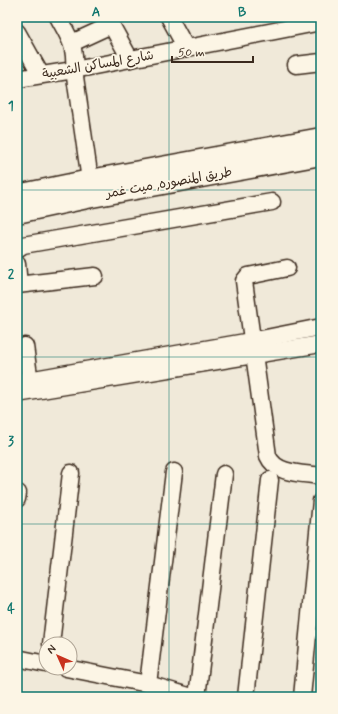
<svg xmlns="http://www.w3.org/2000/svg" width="338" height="714" font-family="Mynerve,'Playpen Sans Arabic',sans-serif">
<rect width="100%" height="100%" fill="#f0e9d9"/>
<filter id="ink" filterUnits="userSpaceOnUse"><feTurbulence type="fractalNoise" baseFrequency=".025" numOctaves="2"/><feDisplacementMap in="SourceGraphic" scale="8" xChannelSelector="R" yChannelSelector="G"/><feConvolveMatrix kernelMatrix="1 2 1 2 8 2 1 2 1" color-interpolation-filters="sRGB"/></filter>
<g filter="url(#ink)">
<!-- water -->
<path fill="#aaa091" stroke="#7e7163" d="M17,689L54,696L57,697H17Z"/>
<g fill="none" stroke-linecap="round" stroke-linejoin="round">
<defs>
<g id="minor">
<path d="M58,17C69,37 76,46 74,70L90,180"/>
<path d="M107,17L130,59"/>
<path d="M169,17L186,48"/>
<path d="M17,32L41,75"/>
<path d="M72,43L111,25"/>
<path d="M296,65L321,62"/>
<path d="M17,79L74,70L321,22"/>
<path d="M17,249L23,245L272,202"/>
<path d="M17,264L19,285"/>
<path d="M287,268L248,276L244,281L268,456C276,475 303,473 321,476"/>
<path d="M17,285L95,276"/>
<path d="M25,346L31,390"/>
<path d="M17,382L251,341L321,327"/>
<path d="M17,394L321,344"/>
<path d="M17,499L18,493"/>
<path d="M51,644L71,473"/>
<path d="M17,658L46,664"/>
<path d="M66,668L148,684L192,697"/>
<path d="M148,684L174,472"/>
<path d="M197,697L224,474"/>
<path d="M246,697L270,480"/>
<path d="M302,697L321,501"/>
</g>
<g id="major">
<path d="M17,195L90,180L321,138"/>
<path d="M17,213L92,197L321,155"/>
</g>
</defs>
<!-- minor casing -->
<use href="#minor" stroke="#3b2a1e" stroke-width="19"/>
<!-- major casing -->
<use href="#major" stroke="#3b2a1e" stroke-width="23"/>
<!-- minor -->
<use href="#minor" stroke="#fcf5e5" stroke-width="16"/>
<!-- major -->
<use href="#major" stroke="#fcf5e5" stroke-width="20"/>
</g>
</g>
<!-- grid -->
<path fill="none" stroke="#0f766e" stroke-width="1" stroke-opacity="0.55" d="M169,17V697M17,190H321M17,357H321M17,524H321"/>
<g text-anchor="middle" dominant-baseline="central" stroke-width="3.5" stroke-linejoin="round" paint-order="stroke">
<!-- street labels -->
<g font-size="13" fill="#3b2a1e" stroke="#fcf5e5">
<text transform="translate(98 65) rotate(-10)">شارع المساكن الشعبية</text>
<text transform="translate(169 183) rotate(-10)">طريق المنصوره, ميت غمر</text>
</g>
</g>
<!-- margin -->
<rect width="338" height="714" fill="none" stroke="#fcf5e5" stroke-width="44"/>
<!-- north arrow -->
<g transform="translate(58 656) rotate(315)"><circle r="19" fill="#fcf5e5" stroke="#afa495"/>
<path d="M0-3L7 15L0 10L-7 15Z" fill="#c8321e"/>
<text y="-6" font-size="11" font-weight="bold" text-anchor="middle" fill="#3b2a1e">N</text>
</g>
<!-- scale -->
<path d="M172 56v6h81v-6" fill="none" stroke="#3b2a1e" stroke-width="2"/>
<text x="178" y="56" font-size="12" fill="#3b2a1e" stroke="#fcf5e5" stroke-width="3" paint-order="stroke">50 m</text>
<rect x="22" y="22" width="294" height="670" fill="none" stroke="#0f766e" stroke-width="1.5"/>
<g font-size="13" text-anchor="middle" font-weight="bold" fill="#0f766e">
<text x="96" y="16">A</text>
<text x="242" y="16">B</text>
<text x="11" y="110">1</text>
<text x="11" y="278">2</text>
<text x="11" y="445">3</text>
<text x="11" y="613">4</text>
</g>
</svg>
